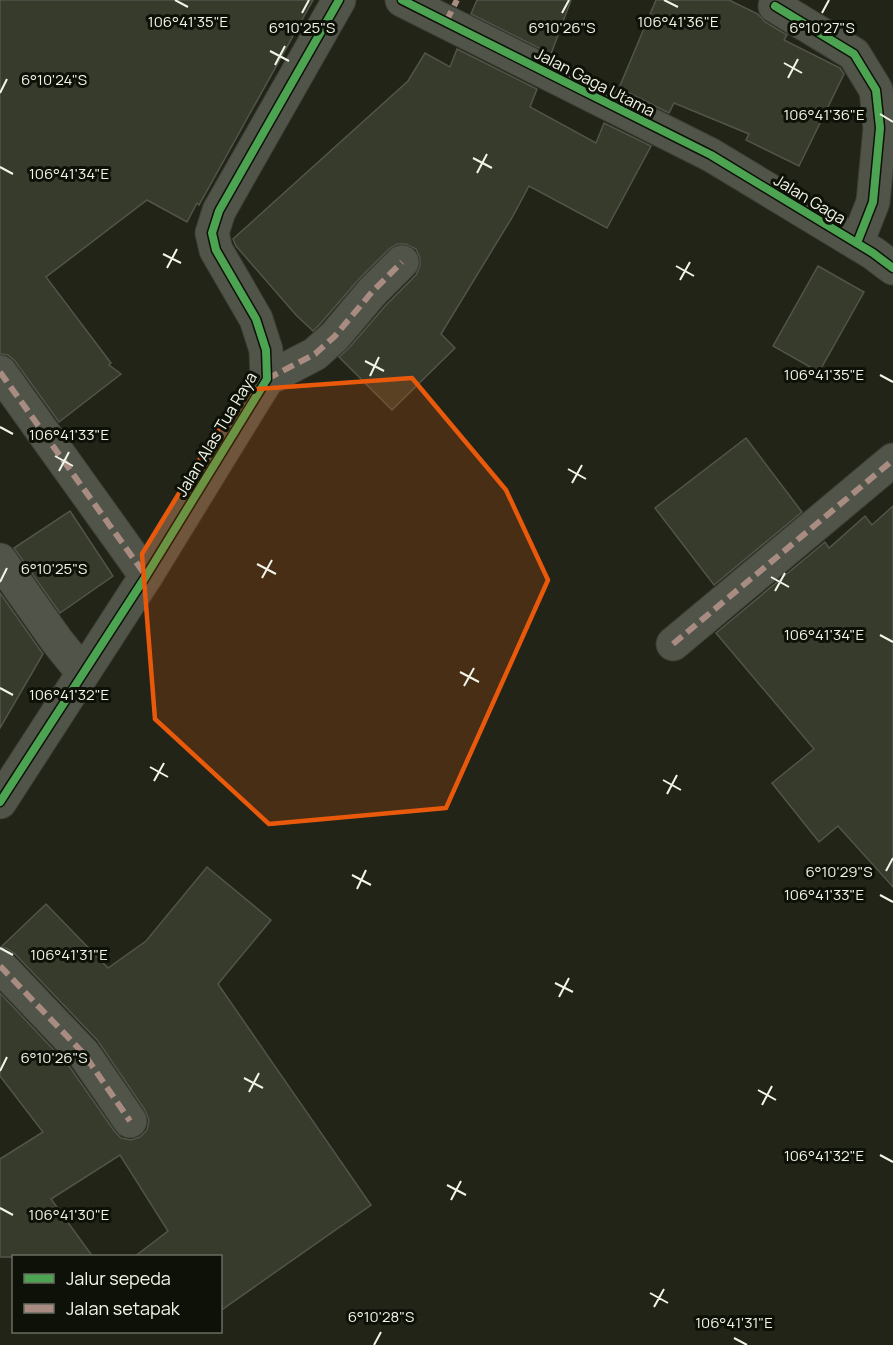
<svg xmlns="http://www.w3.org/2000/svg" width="893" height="1345" font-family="Manrope,sans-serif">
<rect width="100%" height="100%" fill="#212417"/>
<!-- building -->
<g fill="#373b2b" stroke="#52544a" stroke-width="1.5">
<path d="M0,0H313L199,205L197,203L187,222L147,200L46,277L111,363L109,365L121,374L59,422L15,361L8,355L0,354Z"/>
<path d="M477,0H571L551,54L471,14Z"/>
<path d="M656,0H729L758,14L765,22L787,35L784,40L840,68L844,74L799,166L746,140L749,134L674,103L669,113L619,88Z"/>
<path d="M457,49L537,89L530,107L596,143L604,123L651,146L607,228L529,186L513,216L441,334L455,348L392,410L339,357L349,348L386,305L416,275L420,266V258L416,249L406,244H397L389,249L359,279L321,323L313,331L296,315L236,246L233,239L408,81L425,53L450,67Z"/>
<path d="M818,266L864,292L819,372L773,346Z"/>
<path d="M746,438L802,512L714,585L655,508Z"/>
<path d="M893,506V887L838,826L819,842L772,783L814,749L716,633L825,542L829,548L865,516L872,525Z"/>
<path d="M70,511L113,576L60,613L14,548Z"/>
<path d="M0,593L43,654L0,728Z"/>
<path d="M207,867L271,920L218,984L371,1205L220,1311V1257H134L168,1231L120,1155L51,1199L93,1257H0V1159L43,1132L0,1076V993L69,1066L115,1132L121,1138L131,1140L140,1137L147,1130L149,1120L145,1110L98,1041L14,953L6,948H0L46,904L108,968L146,941Z"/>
</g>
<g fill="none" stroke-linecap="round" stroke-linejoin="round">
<defs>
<g id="minor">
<path d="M402,0L711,155L873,253L893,268"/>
<path d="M775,6L854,54L876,90L880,128L873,202L857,243"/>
<path d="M0,372L146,576"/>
<path d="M267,379L315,354L335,336L372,292L402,262"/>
<path d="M0,560L57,641L83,673"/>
<path d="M673,644L893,460"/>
<path d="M0,802L146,576L267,379L266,350L256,319L216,250L212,233L219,211L339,0"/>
<path d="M0,966L84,1054L130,1121"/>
</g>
</defs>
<!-- minor casing -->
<use href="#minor" stroke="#3c3f35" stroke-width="35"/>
<!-- minor -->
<use href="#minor" stroke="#505449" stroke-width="33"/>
<!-- quiet -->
<g stroke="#a88b81" stroke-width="6" stroke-dasharray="12 6" stroke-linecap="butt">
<path d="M446,22L457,0"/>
<path d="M0,372L146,576"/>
<path d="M267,379L315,354L335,336L372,292L402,262"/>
<path d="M673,644L893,460"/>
<path d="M0,966L84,1054L130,1121"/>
</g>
<defs>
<g id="cycleway">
<path d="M402,0L711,155L873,253L893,268"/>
<path d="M775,6L854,54L876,90L880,128L873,202L857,243"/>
<path d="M0,802L146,576L267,379L266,350L256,319L216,250L212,233L219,211L339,0"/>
</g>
</defs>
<!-- cycleway casing -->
<use href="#cycleway" stroke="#0e1107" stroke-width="11"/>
<!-- cycleway -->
<use href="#cycleway" stroke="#4ca352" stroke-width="8"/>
</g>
<!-- marked area -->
<path fill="#e8590c" fill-opacity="0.2" stroke="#e8590c" stroke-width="4.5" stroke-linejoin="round" d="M412,378L506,490L548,580L446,808L269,824L155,719L142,554L242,390Z"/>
<!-- ticks -->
<path fill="none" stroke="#f1f5e7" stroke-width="2" d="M175,0L188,7M664,0L678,7M302,13L309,0M562,13L569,0M822,13L829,0M270,51L289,61M784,63L802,73M275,65L285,46M788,78L798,59M0,93L7,79M880,114L893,122M473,158L492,168M0,167L13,174M477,173L487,154M163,254L181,263M676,266L694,276M167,268L177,249M680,280L690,262M365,361L384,371M880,375L893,382M370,376L379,357M0,427L13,434M55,456L73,466M568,469L586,479M59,471L69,452M572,483L582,465M257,564L276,574M771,577L789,587M262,578L272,560M0,582L7,568M775,591L785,573M880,635L893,642M460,672L479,682M464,686L474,668M0,688L13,695M150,767L168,777M663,780L681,790M154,781L164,763M667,794L677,775M886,871L893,858M352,875L371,885M357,889L366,870M880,895L893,902M0,948L13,955M555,983L573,992M559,997L569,978M0,1071L7,1057M244,1078L263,1088M758,1090L776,1100M249,1092L259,1073M762,1105L772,1086M880,1155L893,1162M447,1185L466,1195M451,1200L461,1181M0,1208L13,1215M650,1293L668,1303M654,1307L664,1289M734,1338L747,1345M374,1345L381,1332"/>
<g text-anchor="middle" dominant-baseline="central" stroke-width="6" stroke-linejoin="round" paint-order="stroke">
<!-- street labels -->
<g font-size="16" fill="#f1f5e7" stroke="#0e1107">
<text transform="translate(595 82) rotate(27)">Jalan Gaga Utama</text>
<text transform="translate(810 199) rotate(31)">Jalan Gaga</text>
<text transform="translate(216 434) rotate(-59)">Jalan Alas Tua Raya</text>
</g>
</g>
<g font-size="15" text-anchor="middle" fill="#f1f5e7" stroke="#0e1107" stroke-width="6" stroke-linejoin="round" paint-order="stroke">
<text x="188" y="27">106°41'35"E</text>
<text x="678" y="27">106°41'36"E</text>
<text x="302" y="33">6°10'25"S</text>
<text x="562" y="33">6°10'26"S</text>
<text x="822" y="33">6°10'27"S</text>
<text x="54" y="85">6°10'24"S</text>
<text x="824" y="120">106°41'36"E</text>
<text x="69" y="179">106°41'34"E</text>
<text x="824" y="380">106°41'35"E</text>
<text x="69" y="440">106°41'33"E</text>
<text x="54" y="574">6°10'25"S</text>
<text x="824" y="640">106°41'34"E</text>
<text x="69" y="700">106°41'32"E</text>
<text x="839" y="877">6°10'29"S</text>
<text x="824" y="900">106°41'33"E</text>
<text x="69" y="960">106°41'31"E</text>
<text x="54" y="1063">6°10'26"S</text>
<text x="824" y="1161">106°41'32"E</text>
<text x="69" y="1220">106°41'30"E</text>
<text x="381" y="1322">6°10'28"S</text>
<text x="734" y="1328">106°41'31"E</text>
</g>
<!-- legend -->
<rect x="12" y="1255" width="210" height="78" fill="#0e1107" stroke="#696c61" stroke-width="1.5"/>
<rect x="24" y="1274" width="30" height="9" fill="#4ca352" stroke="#696c61" stroke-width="1.5"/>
<text x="66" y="1285" font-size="18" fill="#f1f5e7">Jalur sepeda</text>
<rect x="24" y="1304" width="30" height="9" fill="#a88b81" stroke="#696c61" stroke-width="1.5"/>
<text x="66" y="1315" font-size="18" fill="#f1f5e7">Jalan setapak</text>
</svg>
